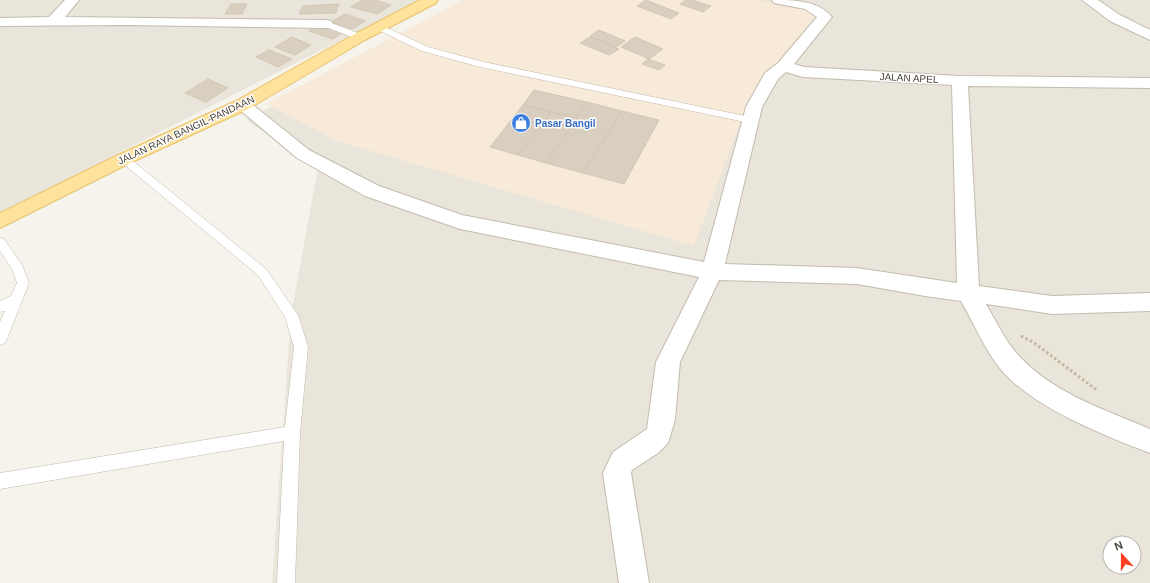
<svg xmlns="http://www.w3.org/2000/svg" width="1150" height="583" font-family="Arial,sans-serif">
<rect width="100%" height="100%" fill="#f6f3ec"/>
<!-- residential -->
<g fill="#eae5da" fill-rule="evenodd">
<path d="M0,0H420L0,213Z"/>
<path d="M467,0H1150V583H272L291,315L318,168L246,120ZM1110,543H1134V567H1110Z"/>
</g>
<!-- commercial -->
<path fill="#f7ead8" d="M463,0H759L812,10L817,15L749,99L694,246L337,141L266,104Z"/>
<!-- building -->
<g fill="#d8cfc1" stroke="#d3c7b4">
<path d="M362,0H375L391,5L377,14L351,7Z"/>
<path d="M646,0L679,13L671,19L637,6Z"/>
<path d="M686,0H692L711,6L703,12L680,4Z"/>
<path d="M231,4H247L242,14H225Z"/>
<path d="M339,4L336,13L299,14L303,6Z"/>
<path d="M345,14L365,21L352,29L331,22Z"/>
<path d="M318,25L342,33L333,39L309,31Z"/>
<path d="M599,30L625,41L616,47L590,36Z"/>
<path d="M292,37L311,45L295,55L275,47Z"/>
<path d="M590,37L619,49L609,55L580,43Z"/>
<path d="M635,37L663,49L649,59L621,47Z"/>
<path d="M269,50L292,59L278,67L256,57Z"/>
<path d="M648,59L665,65L659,70L642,64Z"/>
<path d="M208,79L228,88L206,102L185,93Z"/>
<path d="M534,90L587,102L577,118L523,105Z"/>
<path d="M587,102L622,111L583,173L546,163Z"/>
<path d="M523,105L550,112L518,155L490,147Z"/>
<path d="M622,111L659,120L624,184L583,173Z"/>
<path d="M550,112L577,118L546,163L518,155Z"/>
</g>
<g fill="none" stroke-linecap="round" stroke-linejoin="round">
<defs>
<g id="service">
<path d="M326,21L363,35L364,37L363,39H357L323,26L322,24Z"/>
<path d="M379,24L428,47L484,62L750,117L755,120L750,123L480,67L422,51L376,29L375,27Z"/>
<path d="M124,156L128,157L266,269L298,315L308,347L300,433L295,583H277L284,441L0,489V473L285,427L294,347L285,317L258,275L120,161L119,159Z"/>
<path d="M0,238L4,239L22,265L29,283L7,339L5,343L0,345V322L5,311L0,312V301L11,296L17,283L12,269L0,251Z"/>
</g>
<g id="minor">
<path d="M65,0H79L65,17L326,20L331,21L333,24L331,27L326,28L128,25L0,26V18L49,17Z"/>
<path d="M772,0C794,0 818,0 832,17L794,64L804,67L960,76L1150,78V88L968,86L979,286L1052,296L1150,293V311L1052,314L986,304C997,323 1006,343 1021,358C1055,394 1106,410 1150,429V453C1105,436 1035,408 1003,372C985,351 975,325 961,301L925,296L857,284L719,280L680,362L675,420L668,443L658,453L632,470L631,473L649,583H619L603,473L613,452L647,429L656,362L699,277L460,229L365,196L297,158L234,105L236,101L242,100L248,101L309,150L379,186L462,215L704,262L746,107L765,73L778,63L817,17L805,9L774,3ZM786,72L803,77L952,85L957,283L857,268L725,264L762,107L778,79Z"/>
<path d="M1082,0H1098L1120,15L1150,30V40L1110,21Z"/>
</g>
<path id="primary" d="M420,0H438L436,3L365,40L248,109L130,163L0,228V213L118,155L236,101L355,34Z"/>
</defs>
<!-- service casing -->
<use href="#service" stroke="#c2bbae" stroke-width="1"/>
<!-- minor casing -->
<use href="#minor" stroke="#c2bbae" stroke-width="2"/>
<!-- primary casing -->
<use href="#primary" stroke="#e6c16a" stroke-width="2"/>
<!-- path-far1 -->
<path stroke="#c4b79f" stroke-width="2.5" stroke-dasharray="2 2" stroke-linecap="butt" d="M1021,336L1023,337"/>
<!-- path -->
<path stroke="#c4b79f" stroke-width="3" stroke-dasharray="2.5 2.5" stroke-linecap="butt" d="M1021,336L1033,342L1098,391"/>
<!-- service -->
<use href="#service" fill="#fff" fill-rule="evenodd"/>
<!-- minor -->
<use href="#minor" fill="#fff" fill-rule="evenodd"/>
<!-- primary -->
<use href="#primary" fill="#ffe39c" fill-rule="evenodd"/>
</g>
<!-- icons -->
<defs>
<symbol id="shop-disc" viewBox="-11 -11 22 22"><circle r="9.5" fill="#3f7fe0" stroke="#fff"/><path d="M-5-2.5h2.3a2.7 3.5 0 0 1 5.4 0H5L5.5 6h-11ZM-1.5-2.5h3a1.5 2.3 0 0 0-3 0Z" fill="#fff"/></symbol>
</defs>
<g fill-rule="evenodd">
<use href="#shop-disc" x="510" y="112" width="22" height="22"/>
</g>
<g text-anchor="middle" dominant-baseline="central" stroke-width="3" stroke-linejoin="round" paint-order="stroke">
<!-- far-street labels -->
<g font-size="10" fill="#4b4439" stroke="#fff">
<text transform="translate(909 78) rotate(3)">JALAN APEL</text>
<text transform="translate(186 130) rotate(-25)">JALAN RAYA BANGIL-PANDAAN</text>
</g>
<!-- far-shop labels -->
<g font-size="10" font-weight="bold" fill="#366cbe" stroke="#fff" text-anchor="start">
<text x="535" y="123">Pasar Bangil</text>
</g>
</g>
<!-- north arrow -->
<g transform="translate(1122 555) rotate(339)"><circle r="19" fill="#ffffff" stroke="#b7b4b0"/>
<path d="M0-3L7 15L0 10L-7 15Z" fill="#fc3f1d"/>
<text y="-6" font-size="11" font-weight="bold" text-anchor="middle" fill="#4b4439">N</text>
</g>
</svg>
